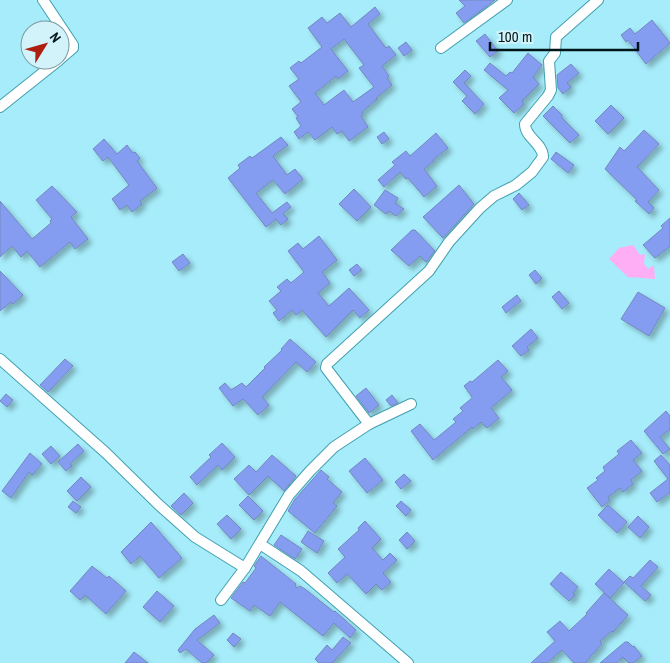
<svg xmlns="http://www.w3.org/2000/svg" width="670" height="663" font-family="'Archivo Narrow',sans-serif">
<defs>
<filter id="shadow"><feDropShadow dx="4" dy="4" stdDeviation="2.5" flood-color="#0004"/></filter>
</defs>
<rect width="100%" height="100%" fill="#a6ecfa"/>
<!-- green -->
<path fill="#feaef5" d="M633,245L640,255L645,254L644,264L648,269L654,265L655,279L628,277L609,259L619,248Z"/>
<!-- building -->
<g fill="#849df0" stroke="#7587c1" fill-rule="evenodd" filter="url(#shadow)">
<path d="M459,0H495L464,23L456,13L465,6Z"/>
<path d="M375,7L380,14L368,24L386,48L389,46L396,55L382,66L389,76L387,78L392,85L376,98L377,99L362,112L363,114L361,116L368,127L349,141L342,131L337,134L332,127L315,140L308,132L299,139L294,132L301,126L296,118L298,117L292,109L301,102L289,86L299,79L290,68L299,61L301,63L322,47L308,28L322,17L327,23L340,13L351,27ZM344,39L364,65L359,68L374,87L353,102L344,90L324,105L315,93L336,76L338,79L348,71L331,49Z"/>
<path d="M652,20L670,43L646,64L628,40L626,42L621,35L630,28L635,34Z"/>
<path d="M485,34L498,51L490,57L476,41Z"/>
<path d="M406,42L412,50L404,56L398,48Z"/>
<path d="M528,53L542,65L533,77L539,84L522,101L524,104L514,113L499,98L508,90L484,70L490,63L506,76L510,72L512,73Z"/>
<path d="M571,64L579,73L567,83L571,87L563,94L558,88L557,75Z"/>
<path d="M465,70L471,76L464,83L484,104L475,114L462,101L467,96L453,82Z"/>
<path d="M611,105L624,118L608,134L595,121Z"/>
<path d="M553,106L562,115V118L579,135L570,143L543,116Z"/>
<path d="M644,130L659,144L637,167L659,190L648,202L654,208L649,214L635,201L637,200L605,169L620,147L624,151Z"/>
<path d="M384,132L389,139L382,144L377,137Z"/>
<path d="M436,133L448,148L433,160L434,161L424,169L437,186L424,197L408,178L406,179L400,172L384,187L378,180L395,165L392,162L406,151L410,156Z"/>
<path d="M281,137L288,145L273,156L287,175L295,169L303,179L285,194L273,180L256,193L272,213L287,202L291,207L283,214L288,219L281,225L276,219L266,227L228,178L240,168L238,165L250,156L252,158Z"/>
<path d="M104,139L117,154L127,145L133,153L135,152L140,158L137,161L157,188L140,201L142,204L132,212L127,205L120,210L112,199L129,185L108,157L103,161L93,149Z"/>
<path d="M556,152L574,165L568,173L551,159Z"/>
<path d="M459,185L474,204L443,238L423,217Z"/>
<path d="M52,186L77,212L71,217L88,239L75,249L70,242L40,267L27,251L21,257L12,246L0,257V201L32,239L51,223L50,221L52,219L36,200Z"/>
<path d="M354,189L371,207L357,221L339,204Z"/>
<path d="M385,190L398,198L395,203L404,209L396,216L389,211L386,214L374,205Z"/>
<path d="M519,193L529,205L522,210L513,199Z"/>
<path d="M670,218V246L655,258L643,245L663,228L661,226Z"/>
<path d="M412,230H415L435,251L426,262L420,256L409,266L391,250Z"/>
<path d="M319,236L337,260L322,272L330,283L318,293L329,306L349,288L369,310L360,318L353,310L326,337L302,310L296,315L292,310L279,321L273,313L277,310L269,301L281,291L277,287L287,279L291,283L304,272L288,251L298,243L303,249Z"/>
<path d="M183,254L190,263L179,271L172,262Z"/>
<path d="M357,264L362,270L354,276L349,270Z"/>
<path d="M535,270L542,278L536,284L529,275Z"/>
<path d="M0,271L23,295L13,304L11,302L0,311Z"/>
<path d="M559,291L569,303L562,309L552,297Z"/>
<path d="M638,292L665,308L649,336L621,319Z"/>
<path d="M517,295L521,301L506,313L502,307Z"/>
<path d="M531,329L538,338L527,347L529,350L521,356L512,346Z"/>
<path d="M290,339L316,362L307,372L296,362L262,397L269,405L258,415L243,399L233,406L219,388L225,383L231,390L242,383L246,387L265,368L264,367L282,350L281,349Z"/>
<path d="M65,359L73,366L48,392L40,385Z"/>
<path d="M498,360L508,371L501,377L512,390L491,408L499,418L487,428L481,422L473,429L472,427L433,460L411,431L420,424L434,440L456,422L453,419L463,411L460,408L472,398V397L464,386L470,381L472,382Z"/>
<path d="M366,388L379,405L369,413L356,396Z"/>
<path d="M6,394L13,400L7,407L0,401Z"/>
<path d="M392,395L398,403L391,406L386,400Z"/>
<path d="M666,411L670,416V429L660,437L670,449L663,454L644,431Z"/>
<path d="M631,440L642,453L633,460L642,471L631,480L633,484L623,492L620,488L608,497L610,500L602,507L587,488L598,480L596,478L605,471L603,467L619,454L617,451Z"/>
<path d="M222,443L235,457L222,470L218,465L197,485L190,477L211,457L209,455Z"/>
<path d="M78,444L84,451L70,464L72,466L66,471L58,462Z"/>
<path d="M51,446L60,456L51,464L42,454Z"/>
<path d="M30,453L42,464L32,475L29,472L11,498L2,491Z"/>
<path d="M272,455L296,476L284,491L268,476L249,495L234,479L249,465L256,472Z"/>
<path d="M661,455L670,465V492L657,502L650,493L668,479L654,461Z"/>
<path d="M365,458L383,480L367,493L349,471Z"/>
<path d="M321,470L329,477L327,479L342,492L333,503L337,506L315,533L288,511L295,499Z"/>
<path d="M404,474L411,481L401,489L395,482Z"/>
<path d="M81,477L91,487L77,501L67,491Z"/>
<path d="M184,493L193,503L181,515L171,506Z"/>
<path d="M248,496L263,511L254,520L239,505Z"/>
<path d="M73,501L81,507L76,513L68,507Z"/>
<path d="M401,501L411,510L406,516L396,506Z"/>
<path d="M608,505L627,522L617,533L598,515Z"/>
<path d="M227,515L241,529L231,539L217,524Z"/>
<path d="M638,516L649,527L640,538L628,527Z"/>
<path d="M365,521L381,539L372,548L383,560L390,553L397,560L383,573L391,582L382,590L376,584L366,594L347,574L337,583L328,573L345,557L338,549L359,530L358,528Z"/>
<path d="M151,522L182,558L159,578L140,556L131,564L121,552Z"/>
<path d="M308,531L324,541L317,553L301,542Z"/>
<path d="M407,532L415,541L407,549L399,540Z"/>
<path d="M281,535L302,549L295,559L274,545Z"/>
<path d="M261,556L296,584L295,586L297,588L300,586L305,589L334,612L335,611L356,630L350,638L334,623L323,636L280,602L270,616L254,605L250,611L231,598L243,582L245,583L256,568L254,566Z"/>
<path d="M650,560L658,567L641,586L651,595L645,601L624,582L630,576L633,578Z"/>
<path d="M92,566L107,578L109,576L126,591L106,614L85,595L80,600L70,591Z"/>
<path d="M609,569L624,583L610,598L595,584Z"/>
<path d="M561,572L578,587L573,593L575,595L569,601L550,584Z"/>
<path d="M157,591L174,606L160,622L143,607Z"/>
<path d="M604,593L628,615L613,632L612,631L600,641L602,644L585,663H574L562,650L547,663H531L555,641L547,632L560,621L569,631L587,614L586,613Z"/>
<path d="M214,615L220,623L197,640L214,655L206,663H202L186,649L180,653L178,650L195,629Z"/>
<path d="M233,633L241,639L234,647L227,640Z"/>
<path d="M343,637L351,643L332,663H319L315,659L327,645L332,650Z"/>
<path d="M625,642H628L633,647L634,646L642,656L633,663H629L623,657L616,663H600Z"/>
<path d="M134,652L148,663H125Z"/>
</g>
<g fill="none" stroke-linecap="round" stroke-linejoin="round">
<defs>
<g id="minor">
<path d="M43,0L73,45V48L60,59"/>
<path d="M441,48L507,0"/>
<path d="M0,107L59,60"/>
<path d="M0,359L106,453L159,505L195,537L245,568"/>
<path d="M369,424L326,368L327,364L429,271L449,242L480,208L494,196L516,185L532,172L543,157C543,143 525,138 525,124L548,96L551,90L549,61L555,53L556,37L598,0"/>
<path d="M260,544L301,571L408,663"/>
<path d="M221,600L245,568L289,495L310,471L334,447L369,424L411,404"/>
</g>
</defs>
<!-- minor casing -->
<use href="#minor" stroke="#42a0af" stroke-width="12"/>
<!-- minor -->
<use href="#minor" stroke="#fff" stroke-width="10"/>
</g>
<!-- north arrow -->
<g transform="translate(45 45) rotate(53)"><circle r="24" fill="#d1f3f9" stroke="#7d9a9f"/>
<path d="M0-4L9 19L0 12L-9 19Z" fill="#ae1f10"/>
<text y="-8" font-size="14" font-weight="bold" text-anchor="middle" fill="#001519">N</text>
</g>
<!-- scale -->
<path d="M490 42v8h148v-8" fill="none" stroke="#001519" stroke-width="2.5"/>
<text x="498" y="42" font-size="15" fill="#001519" stroke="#d1f3f9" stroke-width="4" paint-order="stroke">100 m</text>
</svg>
